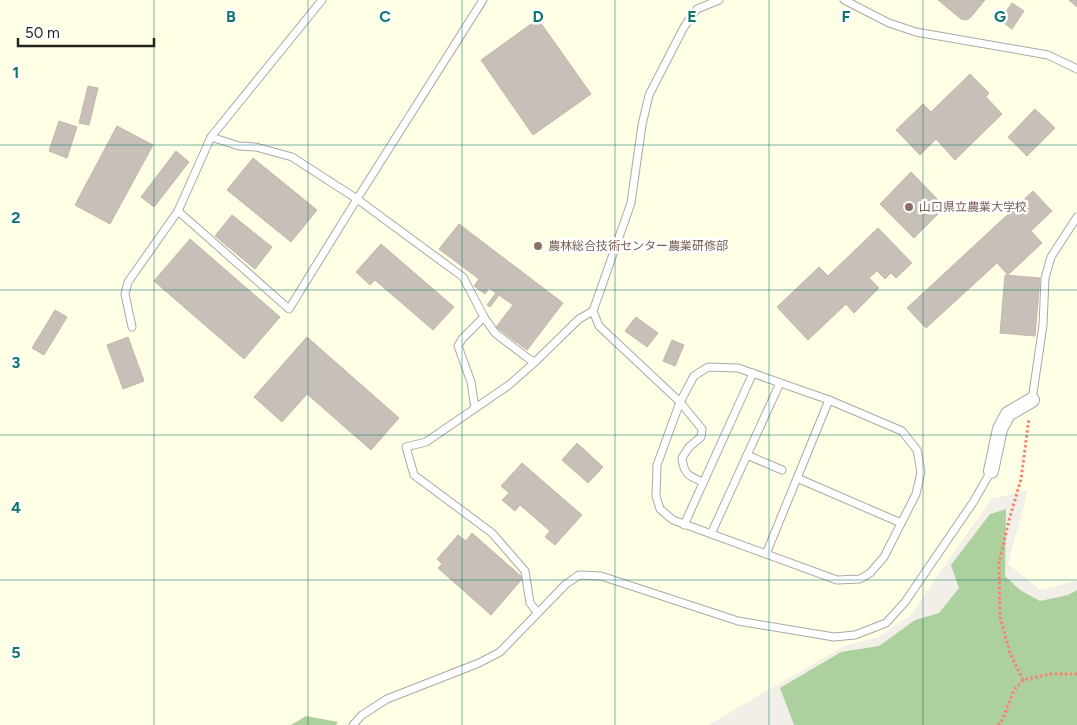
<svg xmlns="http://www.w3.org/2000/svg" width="1077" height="725" font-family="Figtree,'Noto Sans JP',sans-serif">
<rect width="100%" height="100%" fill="#f2efe9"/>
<!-- education -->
<path fill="#ffffe5" d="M1,0H1077V581L1040,590L1008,564L1028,490L991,499L910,616L878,637L844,646L708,725H0V1Z"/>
<!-- forest -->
<g fill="#add19e">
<path d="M1006,509L1005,576L1020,590L1040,601L1068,595L1077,590V725H794L780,688L841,652L879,646L915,620L939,613L959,588L951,565L990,514Z"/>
<path d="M306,716L338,722L336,725H291Z"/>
</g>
<!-- building -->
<g fill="#c7bfb8" stroke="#c4b6ab">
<path d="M938,0H985L970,18L966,20L961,19Z"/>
<path d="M1069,0H1077V7Z"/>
<path d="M1012,3L1024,11L1012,29L1000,20Z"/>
<path d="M538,19L591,94L533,135L481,60Z"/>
<path d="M970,74L989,93L986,97L1002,114L955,160L936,139L920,155L896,130L923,104L931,112Z"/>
<path d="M88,86L98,88L89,125L79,123Z"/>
<path d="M1035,109L1055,128L1027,156L1008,137Z"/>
<path d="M59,121L77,127L67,158L49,151Z"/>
<path d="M117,126L153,145L110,224L75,205Z"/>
<path d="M176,151L189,162L154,207L141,197Z"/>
<path d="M253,158L317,210L291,242L227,190Z"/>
<path d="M911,172L945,207L914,238L880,204Z"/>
<path d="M1033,191L1052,211L1031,231L1042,243L1008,275L997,263L926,328L907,308Z"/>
<path d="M232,215L272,247L255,269L215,236Z"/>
<path d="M459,224L563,303L527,350L496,327L513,305L499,295L490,307L487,305L496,293L489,288L485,294L474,286L479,279L439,249Z"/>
<path d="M878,228L912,263L896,278L891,273L885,279L877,271L869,278L879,288L854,313L846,304L808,340L777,307L819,267L828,276Z"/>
<path d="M190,239L280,317L244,359L154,281Z"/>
<path d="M381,244L454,307L433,330L375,280L370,285L356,272Z"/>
<path d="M1005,275L1040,278L1035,336L1000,333Z"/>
<path d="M55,310L67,317L44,355L32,348Z"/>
<path d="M636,317L658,333L647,347L625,331Z"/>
<path d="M128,337L144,381L123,389L107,345Z"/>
<path d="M307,337L399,418L371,450L307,394L282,422L254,397Z"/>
<path d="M672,340L684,345L675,366L663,361Z"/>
<path d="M577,443L603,467L588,483L562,460Z"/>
<path d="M522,463L582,515L555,545L545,537L550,531L520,505L515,511L502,500L509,493L501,486Z"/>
<path d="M472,533L523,578L491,615L438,568L442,564L437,559L458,535L466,541Z"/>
</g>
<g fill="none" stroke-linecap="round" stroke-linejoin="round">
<defs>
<g id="service">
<path d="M844,0L889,23L916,32L1048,55L1077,69"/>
<path d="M211,137L239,146L256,147L292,157L357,199L463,277L484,317L495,333L529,359L535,362L579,319L593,311"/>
<path d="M178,211L289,309L357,199L483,0"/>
<path d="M132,327L125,294L128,282L178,211L211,137L322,0"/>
<path d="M535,362L509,385L426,442L406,447L414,475L492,533L525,571L530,603L537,612"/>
<path d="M708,367L738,368L829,400L902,431L917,450L921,472L916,494L884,557L870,573L860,579L837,580L673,520L660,509L656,496L657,465L680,402L694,376Z"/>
<path d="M1032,400L1043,325L1045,278L1051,257L1077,217"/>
<path d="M475,408L471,382L458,346L462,339L484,317"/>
<path d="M747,455L782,470"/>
<path d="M797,478L901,523"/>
<path d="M703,482C689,476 684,475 682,458L689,447L701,437L702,429L680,402L599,326L593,311L631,203L642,125L649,95L684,27L697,9L719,0"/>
<path d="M684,525L753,373"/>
<path d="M711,534L780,383"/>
<path d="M766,554L829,400"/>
<path d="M353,725L362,715L387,699L479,663L500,652L566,584L579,575L601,576L738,621L834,637L855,635L886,623L905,602L974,501L991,471"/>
</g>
<path id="minor" d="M991,471L1000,429L1008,414L1032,400"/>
</defs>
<!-- service casing -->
<use href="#service" stroke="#a9a9a9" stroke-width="9"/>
<!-- minor casing -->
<use href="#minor" stroke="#a9a9a9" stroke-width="16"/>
<!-- path -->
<g stroke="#fa8072" stroke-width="3" stroke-dasharray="2.5 2.5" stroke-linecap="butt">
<path d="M1023,680L1010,653L1000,617L999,563L1009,520L1021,479L1029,418"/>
<path d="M998,725L1001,723L1014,690L1023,680L1050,674H1077"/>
</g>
<!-- service -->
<use href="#service" stroke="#fff" stroke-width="7"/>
<!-- minor -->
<use href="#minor" stroke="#fff" stroke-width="14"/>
</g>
<!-- grid -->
<path fill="none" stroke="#0f766e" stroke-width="1" stroke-opacity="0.55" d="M154,0V725M308,0V725M462,0V725M615,0V725M769,0V725M923,0V725M0,145H1077M0,290H1077M0,435H1077M0,580H1077"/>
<!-- markers -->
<g fill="#8d6e63" stroke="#fff" stroke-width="2">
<circle cx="909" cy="207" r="5"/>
<circle cx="538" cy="246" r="5"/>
</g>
<g text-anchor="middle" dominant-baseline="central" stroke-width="5" stroke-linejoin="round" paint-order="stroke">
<!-- education labels -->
<g font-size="12" fill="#785e54" stroke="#fff" text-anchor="start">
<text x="919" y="207">山口県立農業大学校</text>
<text x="548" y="246">農林総合技術センター農業研修部</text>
</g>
</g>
<g font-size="16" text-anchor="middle" font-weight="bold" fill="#0f766e" stroke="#fff" stroke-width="5" stroke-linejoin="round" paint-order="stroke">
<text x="231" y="22">B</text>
<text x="385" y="22">C</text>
<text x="538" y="22">D</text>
<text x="692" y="22">E</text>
<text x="846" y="22">F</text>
<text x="1000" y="22">G</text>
<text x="16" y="78">1</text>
<text x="16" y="223">2</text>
<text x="16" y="368">3</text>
<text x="16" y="513">4</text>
<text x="16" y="658">5</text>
</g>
<!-- scale -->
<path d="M18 38v8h136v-8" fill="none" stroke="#222222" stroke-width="2.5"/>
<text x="25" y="38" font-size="15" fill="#222222" stroke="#ffffff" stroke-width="4" paint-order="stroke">50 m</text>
</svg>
